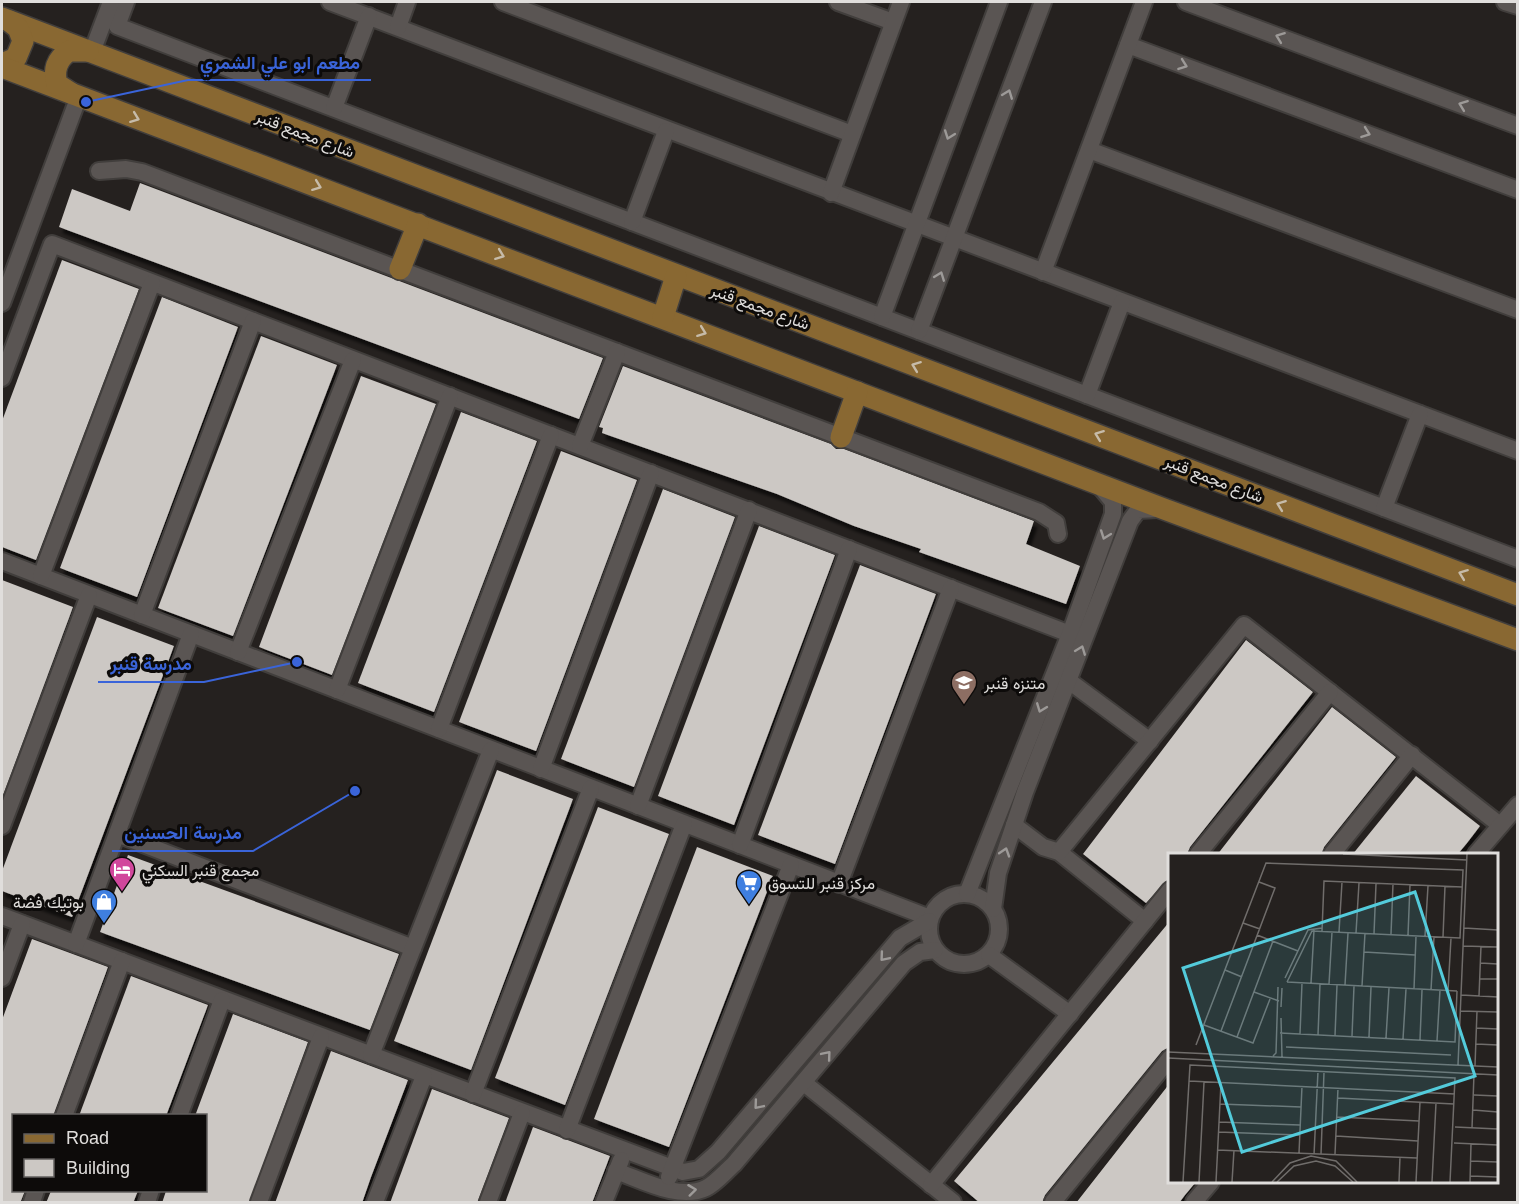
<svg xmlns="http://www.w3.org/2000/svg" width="1519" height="1204" font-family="Arial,Vazirmatn,sans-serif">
<defs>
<filter id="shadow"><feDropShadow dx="3.5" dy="6" stdDeviation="1.5" flood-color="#0009"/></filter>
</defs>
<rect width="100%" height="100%" fill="#25211f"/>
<!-- building -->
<g fill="#ccc8c4" filter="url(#shadow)">
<path d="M140,183L603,358L579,419L59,227L72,189L130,211Z"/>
<path d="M62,260L139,289L36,560L2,547V421Z"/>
<path d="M162,297L238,327L137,597L60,568Z"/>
<path d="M261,336L337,365L233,636L158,608Z"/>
<path d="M623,366L831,444L836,449H844L1034,521L1026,544L1080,566L1066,604L919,552L921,549L854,526L777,494L602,433L603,428L599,427Z"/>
<path d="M361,376L436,404L332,675L259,647Z"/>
<path d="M461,412L537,441L434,712L358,683Z"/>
<path d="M561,451L637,480L536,751L459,722Z"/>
<path d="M663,489L735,517L634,787L561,759Z"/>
<path d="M759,526L835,555L734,825L658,796Z"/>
<path d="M860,565L936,594L835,864L758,835Z"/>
<path d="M2,580L73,607L2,798Z"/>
<path d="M97,617L174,646L72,917L2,891V871Z"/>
<path d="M1246,640L1313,692L1190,847L1187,855H1170V877L1146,903L1083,854Z"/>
<path d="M1332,707L1396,757L1324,847L1322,855H1217Z"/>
<path d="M497,770L573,799L471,1070L394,1041Z"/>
<path d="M1416,776L1480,826L1467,843L1457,855H1352Z"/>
<path d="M598,807L669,834L565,1105L495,1078Z"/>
<path d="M697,847L773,876L669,1147L594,1119Z"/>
<path d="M128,855L399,954L370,1030L100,932Z"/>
<path d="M1170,921V1047L1162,1051L1045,1195L1042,1203H980L954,1181Z"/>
<path d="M32,939L108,967L53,1116H14V1191H25L20,1203H2V1020Z"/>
<path d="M131,976L208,1005L166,1116H79Z"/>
<path d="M233,1014L308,1042L249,1203H162L166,1191H206V1116H195Z"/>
<path d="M331,1051L408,1080L371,1177L362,1203H275Z"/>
<path d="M1170,1083V1182H1196L1185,1195L1179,1203H1076Z"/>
<path d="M432,1089L509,1118L477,1203H390Z"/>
<path d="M533,1127L610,1156L592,1203H505Z"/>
<path d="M51,1191H138L133,1203H46Z"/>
</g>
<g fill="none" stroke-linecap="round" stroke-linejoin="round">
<defs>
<g id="minor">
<path d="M126,2L117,26L1518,559"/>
<path d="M330,2L1518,451"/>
<path d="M503,2L852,134"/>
<path d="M838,2L893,22"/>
<path d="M1186,2L1518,126"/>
<path d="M1505,2L1518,6"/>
<path d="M398,27L407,2"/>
<path d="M1128,45L1518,190"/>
<path d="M92,52L111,2"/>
<path d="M334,108L369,16"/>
<path d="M1089,150L1518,310"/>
<path d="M99,171L126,169L142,172L1039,512L1056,523L1058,534"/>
<path d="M831,193L901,2"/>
<path d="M632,222L666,131"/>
<path d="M1043,272L1144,2"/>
<path d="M2,303L79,96"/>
<path d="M882,317L999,2"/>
<path d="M919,331L1043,2"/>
<path d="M2,378L52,244L1070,634"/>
<path d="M1087,395L1122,302"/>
<path d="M580,446L617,352"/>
<path d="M1384,508L1420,414"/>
<path d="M2,561L930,918"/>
<path d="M41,576L152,283"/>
<path d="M142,615L253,321"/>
<path d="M238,652L353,360"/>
<path d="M1069,681L1150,741"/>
<path d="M337,690L450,396"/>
<path d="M439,729L551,435"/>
<path d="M541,769L651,473"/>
<path d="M638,806L749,510"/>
<path d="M1014,825L1043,847L1059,852L1145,921"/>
<path d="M2,826L89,595"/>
<path d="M117,834L413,948"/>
<path d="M740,845L849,549"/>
<path d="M1059,852L1244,625L1500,825"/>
<path d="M1198,854L1330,692"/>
<path d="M1332,854L1412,755"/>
<path d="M1476,854L1518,805"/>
<path d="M839,884L951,588"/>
<circle cx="964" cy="929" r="35"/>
<path d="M967,894L1070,634L1113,514V502L1098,484"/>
<path d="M993,909L998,873L1025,792L1130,521L1138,510L1158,509"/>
<path d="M2,916L683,1172L699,1169L718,1152L900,938L929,921"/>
<path d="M76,944L191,634"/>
<path d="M989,955L1070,1014"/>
<path d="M2,978L22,924"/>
<path d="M371,1055L491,750"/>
<path d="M804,1083L953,1202"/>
<path d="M473,1094L591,788"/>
<path d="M64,1116L122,961"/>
<path d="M179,1116L222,1000"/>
<path d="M567,1130L684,824"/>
<path d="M616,1171C642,1180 679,1201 706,1188C716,1183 725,1172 734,1164L904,963L920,952L935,950"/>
<path d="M669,1177L791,865"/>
<path d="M931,1185L1170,890"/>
<path d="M32,1202L36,1190"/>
<path d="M147,1202L151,1190"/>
<path d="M259,1202L321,1037"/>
<path d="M375,1202L424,1076"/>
<path d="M488,1202L522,1113"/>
<path d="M604,1202L621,1160"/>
<path d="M1053,1202L1170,1058"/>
<path d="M1194,1202L1211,1182"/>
</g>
<g id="major">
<path d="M2,18L1518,595"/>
<path d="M2,64L16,58L23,41L18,28L9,21"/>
<path d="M2,67L1164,509L1518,640"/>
<path d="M71,93L57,84C53,70 57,59 69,51H88"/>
<path d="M400,269L418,224"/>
<path d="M663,317L676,276"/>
<path d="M841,437L857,392"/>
</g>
</defs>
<!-- minor casing -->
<use href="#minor" stroke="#413e3c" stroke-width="20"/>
<!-- major casing -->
<use href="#major" stroke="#413e3c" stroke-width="24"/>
<!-- minor -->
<use href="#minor" stroke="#5a5553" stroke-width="16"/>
<!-- major -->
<use href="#major" stroke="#896832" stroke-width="21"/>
</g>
<!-- one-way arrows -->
<defs><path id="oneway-chevron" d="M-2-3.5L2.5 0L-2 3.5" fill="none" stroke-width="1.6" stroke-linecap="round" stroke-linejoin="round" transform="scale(1.5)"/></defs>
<g stroke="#9d9a98">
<use href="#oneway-chevron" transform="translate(1280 37) rotate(-159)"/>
<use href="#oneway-chevron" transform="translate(1183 65) rotate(20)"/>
<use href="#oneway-chevron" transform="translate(1008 94) rotate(-69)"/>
<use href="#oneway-chevron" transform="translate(1463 105) rotate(-159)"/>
<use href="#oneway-chevron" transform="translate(1366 133) rotate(20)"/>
<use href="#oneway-chevron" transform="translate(949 135) rotate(110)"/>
<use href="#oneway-chevron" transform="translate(940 276) rotate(-69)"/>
<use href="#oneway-chevron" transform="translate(1105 535) rotate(110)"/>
<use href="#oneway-chevron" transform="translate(1081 650) rotate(-69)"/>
<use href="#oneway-chevron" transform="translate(1041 708) rotate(111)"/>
<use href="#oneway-chevron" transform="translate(1005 852) rotate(-72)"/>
<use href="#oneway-chevron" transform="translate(884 957) rotate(130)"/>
<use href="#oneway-chevron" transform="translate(827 1055) rotate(-50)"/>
<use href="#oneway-chevron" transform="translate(758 1105) rotate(130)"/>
<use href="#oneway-chevron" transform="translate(692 1190) rotate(-7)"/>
</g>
<g stroke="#c6bba9">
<use href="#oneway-chevron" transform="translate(135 118) rotate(21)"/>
<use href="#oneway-chevron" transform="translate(317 186) rotate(21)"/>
<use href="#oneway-chevron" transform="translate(500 255) rotate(21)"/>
<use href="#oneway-chevron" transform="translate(702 332) rotate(21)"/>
<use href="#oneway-chevron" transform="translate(916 366) rotate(-159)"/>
<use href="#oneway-chevron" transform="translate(1099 435) rotate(-159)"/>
<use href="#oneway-chevron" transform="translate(1281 505) rotate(-159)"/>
<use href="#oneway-chevron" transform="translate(1463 574) rotate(-159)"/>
</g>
<!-- icons -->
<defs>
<symbol id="school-pin" viewBox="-11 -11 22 30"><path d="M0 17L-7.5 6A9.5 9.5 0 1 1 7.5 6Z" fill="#8d6e63" stroke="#0d0b0a"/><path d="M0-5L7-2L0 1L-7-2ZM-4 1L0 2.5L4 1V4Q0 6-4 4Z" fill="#fff"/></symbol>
<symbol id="hotel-pin" viewBox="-11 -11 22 30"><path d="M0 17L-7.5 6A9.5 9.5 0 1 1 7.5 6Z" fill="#d1479c" stroke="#0d0b0a"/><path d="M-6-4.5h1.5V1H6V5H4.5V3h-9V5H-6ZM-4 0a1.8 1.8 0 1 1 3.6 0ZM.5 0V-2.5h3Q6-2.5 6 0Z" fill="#fff"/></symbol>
<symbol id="supermarket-pin" viewBox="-11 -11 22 30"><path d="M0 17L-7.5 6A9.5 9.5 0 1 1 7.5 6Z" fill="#3f7fe0" stroke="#0d0b0a"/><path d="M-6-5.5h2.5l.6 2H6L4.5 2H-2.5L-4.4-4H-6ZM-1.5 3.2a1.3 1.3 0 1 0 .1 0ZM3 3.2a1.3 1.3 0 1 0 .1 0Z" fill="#fff"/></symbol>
<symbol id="shop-pin" viewBox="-11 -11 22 30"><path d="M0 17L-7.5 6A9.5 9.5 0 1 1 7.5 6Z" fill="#3f7fe0" stroke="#0d0b0a"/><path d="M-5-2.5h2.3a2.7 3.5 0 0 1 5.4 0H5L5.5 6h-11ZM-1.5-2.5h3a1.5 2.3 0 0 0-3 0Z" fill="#fff"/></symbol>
</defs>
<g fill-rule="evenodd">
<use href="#school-pin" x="949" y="668" width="30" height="40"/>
<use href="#hotel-pin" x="107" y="855" width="30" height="40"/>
<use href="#supermarket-pin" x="734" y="868" width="30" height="40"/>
<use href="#shop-pin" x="89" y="887" width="30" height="40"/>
</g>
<g text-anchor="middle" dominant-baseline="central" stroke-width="6" stroke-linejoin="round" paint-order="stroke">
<!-- street labels -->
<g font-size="16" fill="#e0dedc" stroke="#0d0b0a">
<text transform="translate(305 134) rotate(21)">شارع مجمع قنبر</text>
<text transform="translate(760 307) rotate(20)">شارع مجمع قنبر</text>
<text transform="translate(1214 479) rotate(21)">شارع مجمع قنبر</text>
</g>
<!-- poi labels -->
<g font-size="16" fill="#e0dedc" stroke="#0d0b0a" text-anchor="start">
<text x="984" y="683">متنزه قنبر</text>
<text x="142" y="870">مجمع قنبر السكني</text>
<text x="768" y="883">مركز قنبر للتسوق</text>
<text x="84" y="902" text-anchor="end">بوتيك فضة</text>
</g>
</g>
<!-- overview -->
<g transform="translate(1168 853)">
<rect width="330" height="330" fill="#25211f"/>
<path fill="none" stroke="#706d6b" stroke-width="1.5" d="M175,1L299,7M75,70L92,76M296,75L330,77M154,78L156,28L294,34M171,79L174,29M188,80L191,30M206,81L208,31M223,81L225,31M89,82L130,98M240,82L242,32M257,83L260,33M275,84L277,33M295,93L330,94M196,99L247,102M312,110L330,111M57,117L74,124M117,125L140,77L154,75M311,126H330M119,129L289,138M143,130L146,77M161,131L164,79M177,132L180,80M194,133L197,80M246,136L248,83M263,137L266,84M280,138L283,85M86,139L111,148M293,142L330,144M311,143L313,93M113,154L114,135M292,158L330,159M113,165L114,204M36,172L85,190L102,146M308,175L330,176M53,178L107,35L91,29M112,180L287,189L289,138M132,181L134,130M150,182L152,131M167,183L169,132M184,183L186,133M69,184L105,88M201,184L203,134M218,185L221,135M235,186L238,136M252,187L254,137M269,188L272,137M308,191L330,192M28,192L98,10L295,17L292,85L144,78L119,129M118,194L283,202M0,199L330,214M105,203L108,200L110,134M0,205L330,222M290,212L299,1M307,213L309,158M21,228L287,241M306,242L330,243M170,245L286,251M52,251L133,254M305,257L330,259M169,264L251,268M51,269L132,272M287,274L330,276M304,275L306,221M50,279L132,282M168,283L250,288M286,290L330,292M49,297L249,305M131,300L134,233M153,301L156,219M167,301L170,235M146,302L150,218M302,308L330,309M302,323L330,324M15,329L22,212L287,225L282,329M31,329L36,229M48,329L53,230M64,329L66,297M104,329L122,310L143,303L168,308L189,329M109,329L126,313L148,308L167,313L185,329M231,329L232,304M248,329L252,249M264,329L268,250M302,329L303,291"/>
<path fill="#53cbdb" fill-opacity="0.15" stroke="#53cbdb" stroke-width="3" d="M247,39L307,223L74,299L15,115Z"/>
<rect width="330" height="330" fill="none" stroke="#e0dedc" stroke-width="3"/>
</g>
<!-- callouts -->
<path fill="none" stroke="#3a64d9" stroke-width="2" d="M86 102L188 80H371M297 662L204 682H98M355 791L253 851H112"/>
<g fill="#3a64d9" stroke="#0d0b0a" stroke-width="2">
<circle cx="86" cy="102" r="6"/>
<circle cx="297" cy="662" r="6"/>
<circle cx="355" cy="791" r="6"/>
</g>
<g font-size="18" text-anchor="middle" font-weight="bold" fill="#3a64d9" stroke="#0d0b0a" stroke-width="6" stroke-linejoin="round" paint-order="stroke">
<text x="280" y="69">مطعم ابو علي الشمري</text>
<text x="151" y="670">مدرسة قنبر</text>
<text x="183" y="839">مدرسة الحسنين</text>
</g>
<!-- border -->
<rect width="1519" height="1204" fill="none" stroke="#e0dedc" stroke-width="6"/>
<!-- legend -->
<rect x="12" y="1114" width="195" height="78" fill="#0d0b0a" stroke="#615f5e" stroke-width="1.5"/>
<rect x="24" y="1134" width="30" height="9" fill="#896832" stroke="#615f5e" stroke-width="1.5"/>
<text x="66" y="1144" font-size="18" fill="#e0dedc">Road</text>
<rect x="24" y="1159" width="30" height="18" fill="#ccc8c4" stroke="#615f5e" stroke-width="1.5"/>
<text x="66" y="1174" font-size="18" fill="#e0dedc">Building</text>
</svg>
